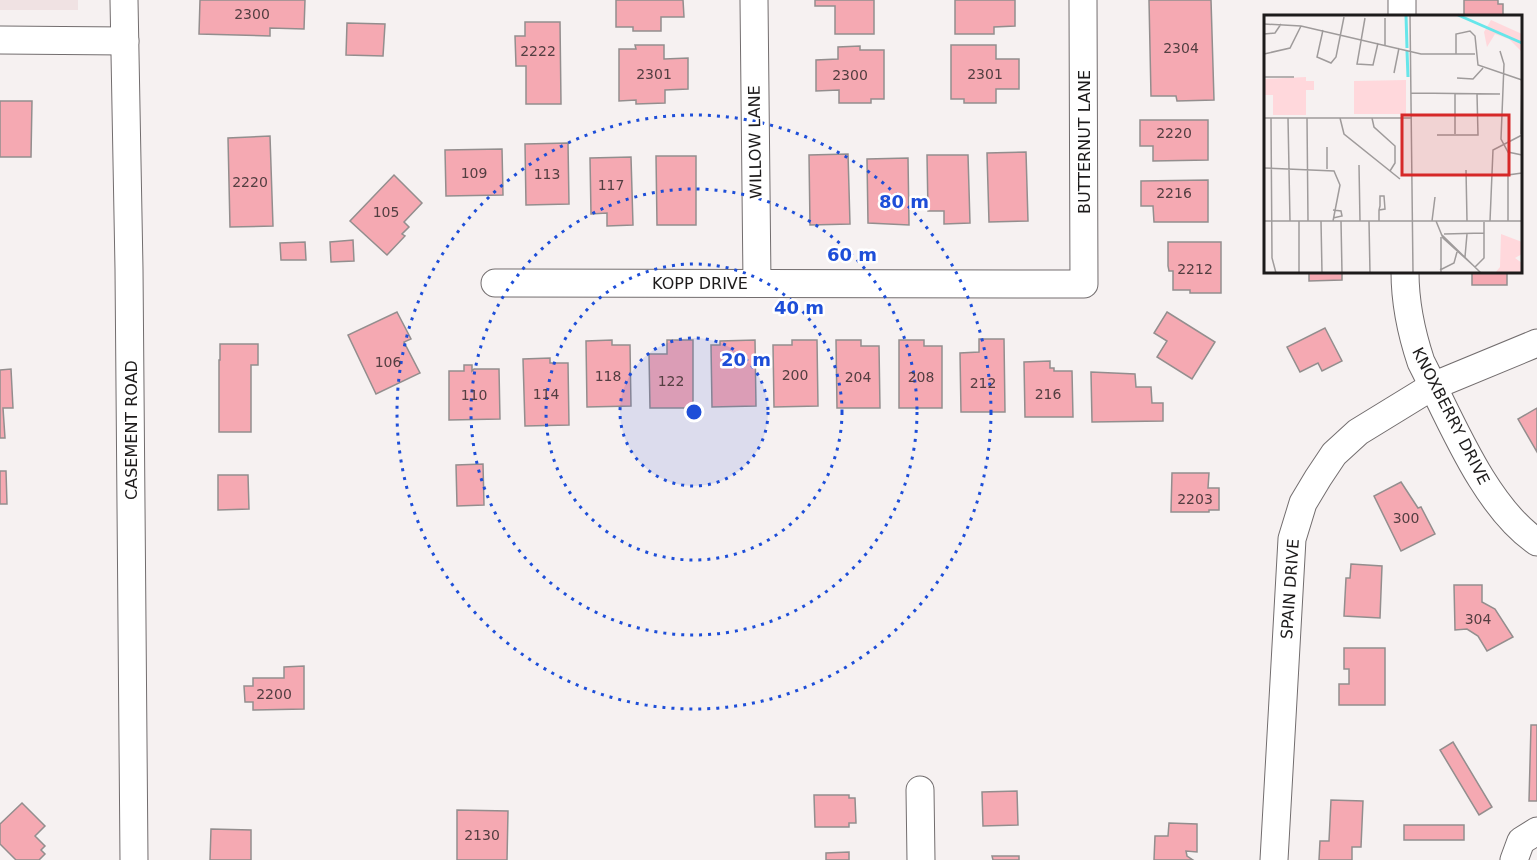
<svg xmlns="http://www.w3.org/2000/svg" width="1537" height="860" font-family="'DejaVu Sans',sans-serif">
<rect width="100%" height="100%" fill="#f6f1f1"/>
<!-- built -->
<rect fill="#f0e2e3" x="0" y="0" width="78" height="10"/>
<!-- building -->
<g fill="#f5a9b2" stroke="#938e8e" stroke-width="1.5">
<path d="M200,0H305L304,29L270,28V36L199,34Z"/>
<path d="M616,0H683L684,17H661V31H633V27H616Z"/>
<path d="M815,0H874V34H835V6H815Z"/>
<path d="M955,0H1015V26L994,27V34H955Z"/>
<path d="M1149,0H1211L1214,100L1177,101L1176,96H1151Z"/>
<path d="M1464,0H1498V4H1503V16H1464Z"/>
<path d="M525,22H560L561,104H526V66H516L515,36H525Z"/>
<path d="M347,23L385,24L383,56L346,55Z"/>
<path d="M635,45H664V59L688,58V89L665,90V103L636,104V100L619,101V49H636Z"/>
<path d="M951,45H996V59H1019V89H996V103H964V99H951Z"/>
<path d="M860,46V50H884V99H871V103H839V90L816,91V60L838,59V47Z"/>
<path d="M0,101H32L31,157H0Z"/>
<path d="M1140,120H1208V160L1153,161V146H1140Z"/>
<path d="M270,136L273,226L230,227L228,138Z"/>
<path d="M568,143L569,204L526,205L525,144Z"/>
<path d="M502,149L503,195L446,196L445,150Z"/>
<path d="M1026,152L1028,221L989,222L987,153Z"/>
<path d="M848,154L850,224L810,225L809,155Z"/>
<path d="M927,155H968L970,223L944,224V211H928Z"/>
<path d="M656,156H696V225H657Z"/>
<path d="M631,157L633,225L607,226V213L591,214L590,158Z"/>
<path d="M908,158L909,225L868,223L867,159Z"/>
<path d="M394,175L422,203L404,222L409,227L402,234L405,236L387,255L350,221Z"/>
<path d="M1208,180V222H1154L1153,206H1141V181Z"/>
<path d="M353,240L354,261L331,262L330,242Z"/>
<path d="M305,242L306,260H281L280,243Z"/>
<path d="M1168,242H1221V293H1190V290H1173V271H1169L1168,266Z"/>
<path d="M1309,272H1342V280L1309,281Z"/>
<rect x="1472" y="272" width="35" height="13"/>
<path d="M397,312L411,339L404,342L420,373L376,394L348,335Z"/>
<path d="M1167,312L1215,342L1192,379L1157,357L1167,341L1154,333Z"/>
<path d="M1325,328L1342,361L1322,371L1318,363L1300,372L1287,347Z"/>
<path d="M979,339H1004L1005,412H961L960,353L979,352Z"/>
<path d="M612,340V345H630L631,406L587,407L586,341Z"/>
<path d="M667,340H693V408H650L649,354H667Z"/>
<path d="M755,340L756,406L712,407L711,345H720V341Z"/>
<path d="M792,340H817L818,406L774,407L773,345H792Z"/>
<path d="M836,340H861V346H879L880,408H837Z"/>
<path d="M899,340H924V346H942V408H899Z"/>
<path d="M220,344H258V365H251V432H219V360H220Z"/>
<path d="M550,358V363H568L569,425L525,426L523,359Z"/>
<path d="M1050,361V368H1054V371H1072L1073,417H1025L1024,362Z"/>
<path d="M464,365H472V371L474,369H499L500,419L449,420V371H464Z"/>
<path d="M11,369L13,408H3L5,438H0V370Z"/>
<path d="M1091,372L1135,374L1136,387H1151L1152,403H1163V421L1092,422Z"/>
<path d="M1537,408V452L1518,419Z"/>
<path d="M483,464L484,505L457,506L456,465Z"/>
<path d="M0,471H6L7,504H0Z"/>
<path d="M1172,473H1209L1208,488H1219V510H1209V512H1171Z"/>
<path d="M218,475H248L249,509L218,510Z"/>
<path d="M1401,482L1418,508L1421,507L1435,534L1401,551L1374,496Z"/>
<path d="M1351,564L1382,566L1380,618L1344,616L1346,578H1350Z"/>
<path d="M1454,585H1482V602L1495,609L1513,637L1487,651L1478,636L1467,629L1455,630Z"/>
<path d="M1344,648H1385V705H1339V684H1349V669H1344Z"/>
<path d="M304,666V709L253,710V702H245L244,686H253V678H284V667Z"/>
<path d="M1531,725H1537V801H1529Z"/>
<path d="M1453,742L1492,807L1479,815L1440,750Z"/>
<path d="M1017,791L1018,825L983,826L982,792Z"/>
<path d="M814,795H849V798H855L856,823H849V827H815Z"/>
<path d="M1331,800L1363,801L1361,847H1352V860H1319L1320,841H1329Z"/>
<path d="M22,803L45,826L35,836L45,846L41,850L45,854L39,860H16L0,844V824Z"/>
<path d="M457,810L508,811L507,860H457Z"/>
<path d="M1169,823L1197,824V852L1186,851L1187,856L1193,860H1154L1155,836H1168Z"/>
<rect x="1404" y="825" width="60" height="15"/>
<path d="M211,829L251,830V860H210Z"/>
<path d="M849,852V860H826V853Z"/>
<path d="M992,856H1019V860H993Z"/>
</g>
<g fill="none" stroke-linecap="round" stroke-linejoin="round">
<defs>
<g id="minor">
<path d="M124,0L129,269L134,860"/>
<path d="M754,0L757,283"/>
<path d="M1402,0V16"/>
<path d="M0,40L125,41"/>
<path d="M1405,272C1405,303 1411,332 1421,362C1450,418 1484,506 1537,542"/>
<path d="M495,283L1084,284L1083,0"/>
<path d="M920,790L921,860"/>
<path d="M1274,860L1292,539L1303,503L1318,478L1334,454L1358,432L1433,386L1537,343"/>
<path d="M1514,860L1521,841L1537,831"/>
</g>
</defs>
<!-- minor casing -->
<use href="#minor" stroke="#726d6e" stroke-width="29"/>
<!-- minor -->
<use href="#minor" stroke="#fff" stroke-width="27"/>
</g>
<!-- distance rings -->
<circle cx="694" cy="412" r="74" fill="#1d4ed8" fill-opacity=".12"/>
<g fill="none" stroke="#1d4ed8" stroke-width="3" stroke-dasharray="3 6">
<circle cx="694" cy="412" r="74"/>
<circle cx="694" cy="412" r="148"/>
<circle cx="694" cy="412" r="223"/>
<circle cx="694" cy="412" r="297"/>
</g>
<g text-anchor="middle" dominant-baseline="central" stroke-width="5" stroke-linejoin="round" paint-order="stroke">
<!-- number labels -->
<g font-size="14" fill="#533e41">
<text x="252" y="14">2300</text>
<text x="1181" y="48">2304</text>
<text x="538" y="51">2222</text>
<text x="654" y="74">2301</text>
<text x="985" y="74">2301</text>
<text x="850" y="75">2300</text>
<text x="1174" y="133">2220</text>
<text x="474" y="173">109</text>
<text x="547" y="174">113</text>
<text x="250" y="182">2220</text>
<text x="611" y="185">117</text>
<text x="1174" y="193">2216</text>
<text x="386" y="212">105</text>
<text x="1195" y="269">2212</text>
<text x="388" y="362">106</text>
<text x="795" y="375">200</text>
<text x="608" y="376">118</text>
<text x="858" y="377">204</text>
<text x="921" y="377">208</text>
<text x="671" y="381">122</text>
<text x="983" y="383">212</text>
<text x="546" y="394">114</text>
<text x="1048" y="394">216</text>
<text x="474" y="395">110</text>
<text x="1195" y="499">2203</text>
<text x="1406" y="518">300</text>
<text x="1478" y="619">304</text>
<text x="274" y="694">2200</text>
<text x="482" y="835">2130</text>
</g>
<!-- street labels -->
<g font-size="16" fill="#1d1b1b" stroke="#fff">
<text transform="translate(755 142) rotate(-91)">WILLOW LANE</text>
<text transform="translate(1084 142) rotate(-90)">BUTTERNUT LANE</text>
<text x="700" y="283">KOPP DRIVE</text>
<text transform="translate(1451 416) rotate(63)">KNOXBERRY DRIVE</text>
<text transform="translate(131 430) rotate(-90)">CASEMENT ROAD</text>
<text transform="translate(1290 589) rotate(-86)">SPAIN DRIVE</text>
</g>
</g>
<!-- overview -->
<g transform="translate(1264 15)">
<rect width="258" height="258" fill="#f6f1f1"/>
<path d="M227,5L258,19V37L245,24L231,19L223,32L220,17ZM42,62V66H50V75H42V100H9V80H0V64ZM142,65V99H90V66ZM237,219L258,227V239L251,243L258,248V258H231L236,252Z" fill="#ffd8dc"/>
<path fill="none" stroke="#66e6ea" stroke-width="3" d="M142,0L143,33M194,0L258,28M143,36L144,62"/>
<path fill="none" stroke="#9f9b9b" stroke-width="1.5" d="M146,0L149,258M101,3L93,49L109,50L114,28M0,9L37,11L157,39H211M59,15L53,42L67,48L72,42L80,2M0,19L11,18L17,9M121,30V3M236,36L240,49L237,124L244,137L258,140M0,39L26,33L37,11M192,39V19L206,16L211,21L214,50L258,65M130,58L135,33M0,62H30M193,63L209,64L219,53M147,78L236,79M191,79V119M0,103H147M7,103L8,243L12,258M24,103L26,206M43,103L44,206M76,103L80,119L136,164M108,103L110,112L131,131V148L126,156M257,119L258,64M173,120H214L213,79M63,132V154M95,150L96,206M0,153L70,156L76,170L69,206M202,155L203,206M115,195L121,194L120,181H116V191L115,195V206M69,203L78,201L77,196L69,195M0,206H258M35,206V258M57,206L58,258M77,206L78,258M105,206L106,258M168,206L171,182M172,206L179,223L211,252M226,206L229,135L258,120M244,206V160L258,158M180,219L220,218M178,220L217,258M201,242L203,219M211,252L220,243V207M176,255L190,248L193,237M177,258V222"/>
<path fill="#d62828" fill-opacity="0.15" stroke="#d62828" stroke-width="3" d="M138,100H245V160H138Z"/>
<rect width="258" height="258" fill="none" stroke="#1d1b1b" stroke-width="3"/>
</g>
<circle cx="694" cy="412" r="9" fill="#1d4ed8" stroke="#fff" stroke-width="3"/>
<g font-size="18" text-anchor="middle" font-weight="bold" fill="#1d4ed8" stroke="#fff" stroke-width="5" stroke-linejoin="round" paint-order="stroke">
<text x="904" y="208">80 m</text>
<text x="852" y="261">60 m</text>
<text x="799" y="314">40 m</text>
<text x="746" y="366">20 m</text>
</g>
</svg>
